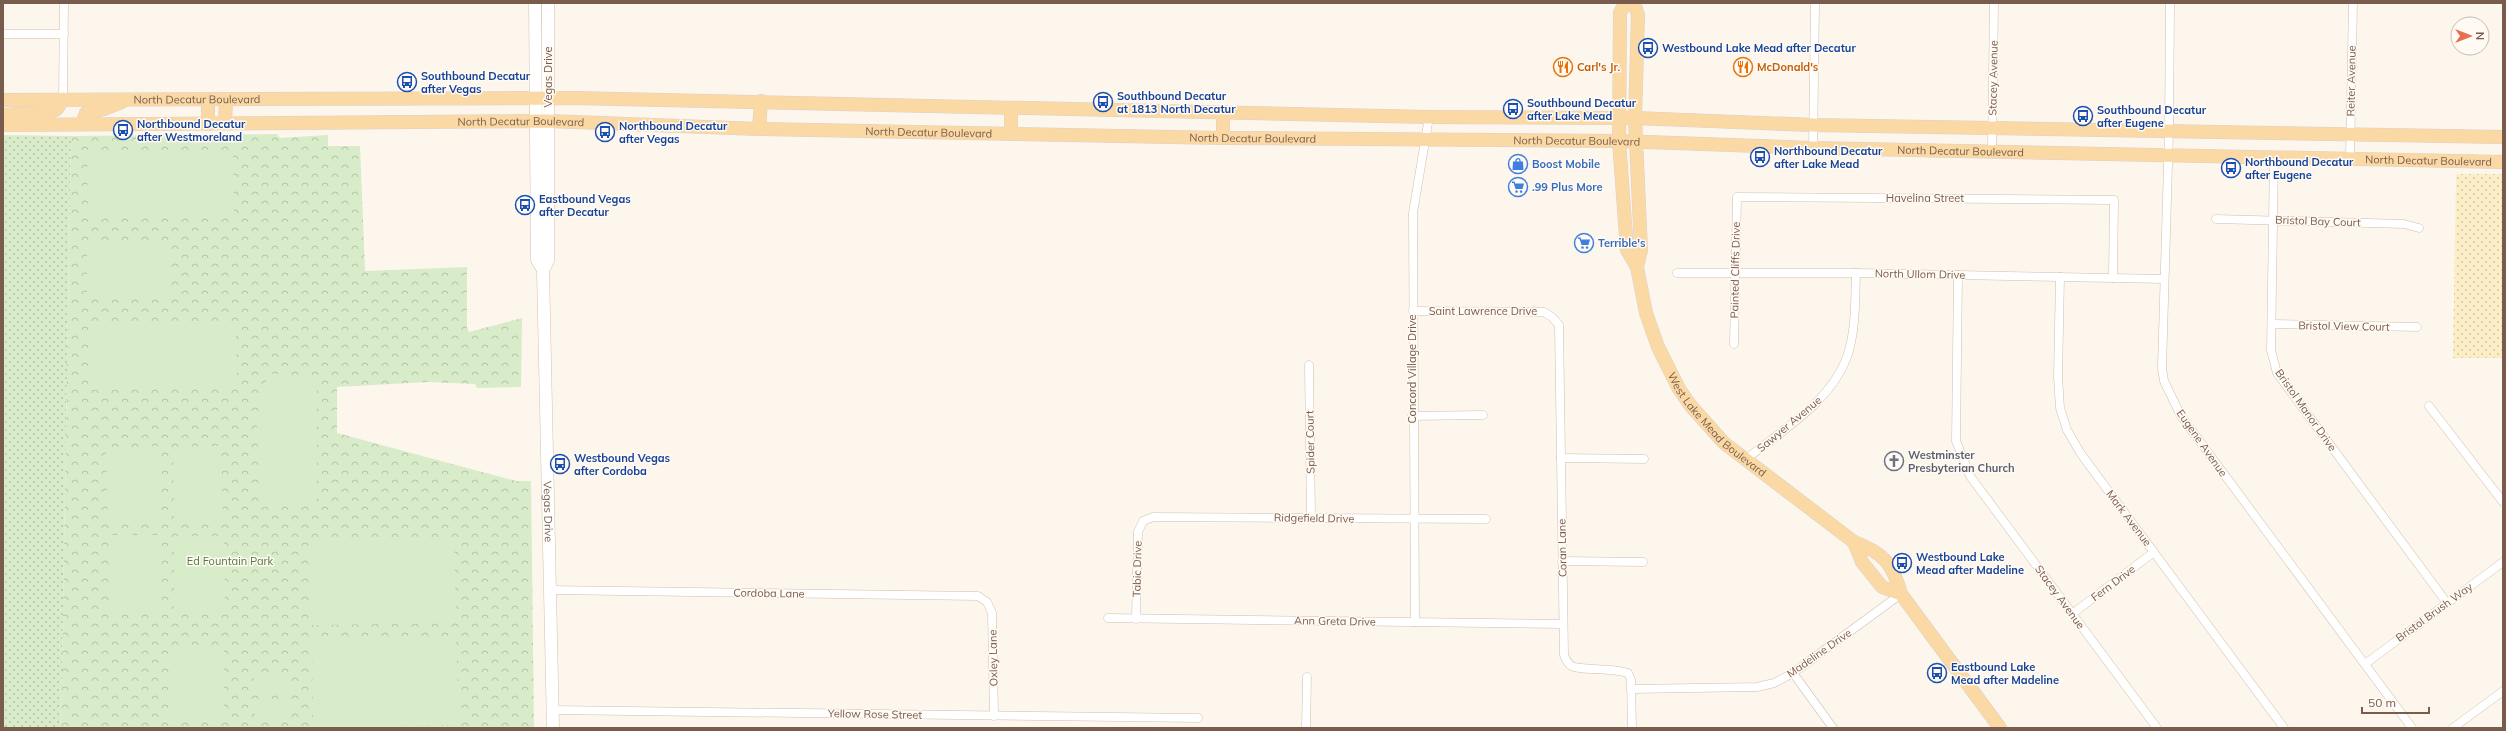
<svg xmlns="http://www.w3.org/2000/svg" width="2506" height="731" font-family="Mulish,sans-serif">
<defs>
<pattern id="grass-dots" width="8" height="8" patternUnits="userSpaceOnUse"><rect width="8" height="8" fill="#d8ecc9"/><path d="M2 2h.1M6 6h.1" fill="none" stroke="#b4c2a5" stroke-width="1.8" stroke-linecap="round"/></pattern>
<pattern id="sand-dots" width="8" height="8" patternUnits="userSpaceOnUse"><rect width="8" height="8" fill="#fcefc7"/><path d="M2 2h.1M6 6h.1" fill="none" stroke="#d1c5a4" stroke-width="1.8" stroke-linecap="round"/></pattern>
<pattern id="park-crowns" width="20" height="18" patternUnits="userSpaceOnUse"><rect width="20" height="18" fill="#d8ecc9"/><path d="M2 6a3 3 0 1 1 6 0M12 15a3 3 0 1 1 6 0" fill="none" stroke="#b4c2a5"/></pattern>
</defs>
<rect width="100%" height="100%" fill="#fdf6ec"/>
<!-- grass -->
<path fill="url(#grass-dots)" d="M3,135L71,136L61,728H3Z"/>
<!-- sand -->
<path fill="url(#sand-dots)" d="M2456,174H2503V358H2453Z"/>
<!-- park -->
<path fill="url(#park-crowns)" d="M277,134L280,138L328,135V146H360L365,271L467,267V328L469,332L522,318L521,387L477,388L475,384L428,382L337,387V433L516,481H531L534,728H61L71,136Z"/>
<!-- garden -->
<g fill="#d8ecc9">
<path d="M233,152L234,217L88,218L87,154Z"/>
<path d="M170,241V297L87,298V242Z"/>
<path d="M236,323L237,388L89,390L88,325Z"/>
<path d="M268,373L298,376L315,375L317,378V505L260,507L257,424Z"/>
<path d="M158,446L161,522L108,524L106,448Z"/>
<path d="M221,446L223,520L174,521L173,447Z"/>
<path d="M109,535H161L162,614H109Z"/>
<path d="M174,536H224L225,609H174Z"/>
<path d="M454,538L456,623L310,625L308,541Z"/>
<path d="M456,640L459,725L313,727L312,641Z"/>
<rect x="169" y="645" width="55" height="76"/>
<path d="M288,674L289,695H254V675Z"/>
<path d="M254,701H289V721L255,722Z"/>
</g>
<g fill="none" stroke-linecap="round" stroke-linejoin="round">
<defs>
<g id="street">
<path d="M2170,3L2169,131L2162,368L2164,381L2181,416L2412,728"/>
<path d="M3,34H64"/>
<path d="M63,99L64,3"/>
<path d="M1813,148L1815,3"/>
<path d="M1992,152L1994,3"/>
<path d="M2274,158L2271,350L2277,373L2447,603"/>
<path d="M2350,159L2353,3"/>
<path d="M2216,219L2404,224L2419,228"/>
<path d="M1677,273H1856L2164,279"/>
<path d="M1958,275L1956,441L1970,476L2157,728"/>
<path d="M2060,277L2058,377L2060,408L2067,430L2081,454L2284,728"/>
<path d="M1413,311L1544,312L1552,317L1559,325L1564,655C1566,660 1568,665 1574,667C1591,671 1610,667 1628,673L1631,680L1632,728"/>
<path d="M2272,324L2417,327"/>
<path d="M1734,344L1737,197L2114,200L2113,278"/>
<path d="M1309,365L1311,518"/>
<path d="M2429,406L2503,502"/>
<path d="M1412,416L1483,415"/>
<path d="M1561,458L1644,459"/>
<path d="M1745,460C1782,430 1830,403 1847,357C1856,331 1855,301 1856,273"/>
<path d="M1562,561L1643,562"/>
<path d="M550,590L978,596L987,602L992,613L994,716"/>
<path d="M2072,614L2154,552"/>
<path d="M1108,618L1562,624"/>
<path d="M1136,619L1138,532L1143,521L1153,517L1486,519"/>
<path d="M1415,622L1413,213L1429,117"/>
<path d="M2365,664L2503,562"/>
<path d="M1793,673L1833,728"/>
<path d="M1631,689L1757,687L1774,683L1793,673L1901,594"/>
<path d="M552,710L1198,718"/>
<path d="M1306,728L1307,677"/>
<path d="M2453,728L2503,691"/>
</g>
<g id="secondary">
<path d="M535,3L537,260L543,270"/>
<path id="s1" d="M548,3V261L543,270L553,728"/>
</g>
<g id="primary">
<path id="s2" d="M1625,3L1620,13L1619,141L1627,250L1637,267L1646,313L1658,347L1679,389L1691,406L1724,443L1854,542C1884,553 1893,564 1901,594L2000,728"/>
<path d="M1634,3L1638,15L1635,118L1641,250L1637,267"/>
<path d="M208,99V124"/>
<path id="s3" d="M3,100L573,98L1429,117L1635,118L1813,125L2503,137"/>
<path d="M1011,108V133"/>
<path d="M3,115L51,112L57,109L63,99"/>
<path d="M225,123L226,99"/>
<path d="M82,124L86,113L104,109L122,102"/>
<path id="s4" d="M3,125L548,121L759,129L1223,138L1619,141L1813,148L2503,162"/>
<path d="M759,129L761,101"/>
<path d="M1223,138V112"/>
<path d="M1854,542L1862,562L1882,587L1901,594"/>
</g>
</defs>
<!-- street casing -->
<use href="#street" stroke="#d1beb0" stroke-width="9"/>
<!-- secondary casing -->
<use href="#secondary" stroke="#d6c0b0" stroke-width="13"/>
<!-- primary casing -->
<use href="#primary" stroke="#dad1cd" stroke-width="14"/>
<!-- street -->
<use href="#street" stroke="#fff" stroke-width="8"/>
<!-- secondary -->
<use href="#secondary" stroke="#fff" stroke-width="12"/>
<!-- primary -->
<use href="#primary" stroke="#fbd9a5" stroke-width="13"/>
</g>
<!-- icons -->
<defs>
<symbol id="bus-ring" viewBox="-11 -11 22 22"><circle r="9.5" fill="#fffaf3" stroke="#1a4fb4" stroke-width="1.5"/><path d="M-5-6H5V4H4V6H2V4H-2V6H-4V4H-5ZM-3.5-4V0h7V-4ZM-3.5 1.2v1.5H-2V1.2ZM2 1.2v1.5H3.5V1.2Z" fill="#1a4fb4"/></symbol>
<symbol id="restaurant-ring" viewBox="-11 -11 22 22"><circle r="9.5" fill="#fffaf3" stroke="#e8710a" stroke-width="1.5"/><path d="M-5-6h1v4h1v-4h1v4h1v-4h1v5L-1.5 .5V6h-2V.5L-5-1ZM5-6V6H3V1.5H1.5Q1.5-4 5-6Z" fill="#e8710a"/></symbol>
<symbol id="shop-ring" viewBox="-11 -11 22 22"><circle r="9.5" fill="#fffaf3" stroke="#3f7fe0" stroke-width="1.5"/><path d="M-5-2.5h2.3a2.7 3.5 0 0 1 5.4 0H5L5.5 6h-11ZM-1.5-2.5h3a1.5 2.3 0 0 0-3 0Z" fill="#3f7fe0"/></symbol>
<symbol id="supermarket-ring" viewBox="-11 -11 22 22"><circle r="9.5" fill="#fffaf3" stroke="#3f7fe0" stroke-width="1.5"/><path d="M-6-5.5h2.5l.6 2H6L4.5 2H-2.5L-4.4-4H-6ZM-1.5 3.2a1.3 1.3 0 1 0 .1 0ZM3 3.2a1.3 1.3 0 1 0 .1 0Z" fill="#3f7fe0"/></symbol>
<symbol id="church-ring" viewBox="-11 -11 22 22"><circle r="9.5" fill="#fffaf3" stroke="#6b7280" stroke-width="1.5"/><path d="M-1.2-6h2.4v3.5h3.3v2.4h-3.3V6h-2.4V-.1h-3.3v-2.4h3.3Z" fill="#6b7280"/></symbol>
</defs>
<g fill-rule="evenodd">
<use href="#bus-ring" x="1637" y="37" width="22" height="22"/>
<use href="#restaurant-ring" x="1552" y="56" width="22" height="22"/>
<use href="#restaurant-ring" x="1732" y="56" width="22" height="22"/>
<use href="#bus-ring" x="396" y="71" width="22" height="22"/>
<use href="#bus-ring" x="1092" y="91" width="22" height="22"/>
<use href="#bus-ring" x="1502" y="98" width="22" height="22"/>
<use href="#bus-ring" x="2072" y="105" width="22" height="22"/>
<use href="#bus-ring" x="112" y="119" width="22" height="22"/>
<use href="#bus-ring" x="594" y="121" width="22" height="22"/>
<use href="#bus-ring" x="1749" y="146" width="22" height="22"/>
<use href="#shop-ring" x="1507" y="153" width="22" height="22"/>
<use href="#bus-ring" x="2220" y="157" width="22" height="22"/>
<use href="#supermarket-ring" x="1507" y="176" width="22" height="22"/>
<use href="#bus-ring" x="514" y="194" width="22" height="22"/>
<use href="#supermarket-ring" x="1573" y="232" width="22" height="22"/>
<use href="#church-ring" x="1883" y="450" width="22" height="22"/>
<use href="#bus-ring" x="549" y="453" width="22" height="22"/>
<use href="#bus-ring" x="1891" y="552" width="22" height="22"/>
<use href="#bus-ring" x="1926" y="662" width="22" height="22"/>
</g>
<g text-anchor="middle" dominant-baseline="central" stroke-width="3" stroke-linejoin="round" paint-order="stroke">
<!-- transit labels -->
<g font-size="11" font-weight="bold" fill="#164399" stroke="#fffaf3" text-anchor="start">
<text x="1662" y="48">Westbound Lake Mead after Decatur</text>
<text x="421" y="76">Southbound Decatur<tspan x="421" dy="13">after Vegas</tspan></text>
<text x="1117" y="96">Southbound Decatur<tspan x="1117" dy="13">at 1813 North Decatur</tspan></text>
<text x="1527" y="103">Southbound Decatur<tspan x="1527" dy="13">after Lake Mead</tspan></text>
<text x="2097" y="110">Southbound Decatur<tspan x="2097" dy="13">after Eugene</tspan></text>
<text x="137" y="124">Northbound Decatur<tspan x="137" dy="13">after Westmoreland</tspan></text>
<text x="619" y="126">Northbound Decatur<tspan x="619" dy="13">after Vegas</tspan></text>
<text x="1774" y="151">Northbound Decatur<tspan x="1774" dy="13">after Lake Mead</tspan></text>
<text x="2245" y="162">Northbound Decatur<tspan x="2245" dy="13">after Eugene</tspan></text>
<text x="539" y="199">Eastbound Vegas<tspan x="539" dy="13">after Decatur</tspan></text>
<text x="574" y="458">Westbound Vegas<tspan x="574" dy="13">after Cordoba</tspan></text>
<text x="1916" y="557">Westbound Lake<tspan x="1916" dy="13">Mead after Madeline</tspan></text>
<text x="1951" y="667">Eastbound Lake<tspan x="1951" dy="13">Mead after Madeline</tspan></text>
</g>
<!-- food labels -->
<g font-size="11" font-weight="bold" fill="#c56008" stroke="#fffaf3" text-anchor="start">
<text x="1577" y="67">Carl's Jr.</text>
<text x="1757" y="67">McDonald's</text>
</g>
<!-- street labels -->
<g font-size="11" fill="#7a5c4d" stroke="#fffaf3">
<text transform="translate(548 77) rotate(-90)">Vegas Drive</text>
<text transform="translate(1993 78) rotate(-89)">Stacey Avenue</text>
<text transform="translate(2351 81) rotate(-89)">Reiter Avenue</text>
<text stroke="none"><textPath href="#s3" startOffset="194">North Decatur Boulevard</textPath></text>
<text stroke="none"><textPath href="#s4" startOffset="518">North Decatur Boulevard</textPath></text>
<text stroke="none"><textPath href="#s4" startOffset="926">North Decatur Boulevard</textPath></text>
<text stroke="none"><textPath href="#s4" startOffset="1250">North Decatur Boulevard</textPath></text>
<text stroke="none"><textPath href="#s4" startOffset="1574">North Decatur Boulevard</textPath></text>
<text stroke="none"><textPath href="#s4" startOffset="1958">North Decatur Boulevard</textPath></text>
<text stroke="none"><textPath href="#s4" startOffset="2426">North Decatur Boulevard</textPath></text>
<text x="1925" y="198">Havelina Street</text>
<text transform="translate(2318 221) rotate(2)">Bristol Bay Court</text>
<text transform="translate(1735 270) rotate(-89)">Painted Cliffs Drive</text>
<text transform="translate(1920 274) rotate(1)">North Ullom Drive</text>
<text x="1483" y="311">Saint Lawrence Drive</text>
<text transform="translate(2344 326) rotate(1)">Bristol View Court</text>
<text transform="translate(1412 369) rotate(-90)">Concord Village Drive</text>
<text transform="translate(2306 410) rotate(55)">Bristol Manor Drive</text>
<text stroke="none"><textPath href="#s2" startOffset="450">West Lake Mead Boulevard</textPath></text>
<text transform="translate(1789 424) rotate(-40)">Sawyer Avenue</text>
<text transform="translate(1310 442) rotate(-91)">Spider Court</text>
<text transform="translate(2202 443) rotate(55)">Eugene Avenue</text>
<text stroke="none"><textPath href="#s1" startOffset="510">Vegas Drive</textPath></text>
<text transform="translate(1314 518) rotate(1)">Ridgefield Drive</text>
<text transform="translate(2129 518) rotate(53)">Mark Avenue</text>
<text transform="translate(1562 548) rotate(-91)">Coran Lane</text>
<text transform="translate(1137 569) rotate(-89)">Tabic Drive</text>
<text transform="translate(2113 583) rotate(-37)">Fern Drive</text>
<text transform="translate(769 593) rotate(1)">Cordoba Lane</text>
<text transform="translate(2060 597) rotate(54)">Stacey Avenue</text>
<text transform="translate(2434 612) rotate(-36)">Bristol Brush Way</text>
<text transform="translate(1335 621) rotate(1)">Ann Greta Drive</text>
<text transform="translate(1819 653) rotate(-35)">Madeline Drive</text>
<text transform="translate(993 658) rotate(-91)">Oxley Lane</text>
<text transform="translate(875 714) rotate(1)">Yellow Rose Street</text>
</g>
<!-- shop labels -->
<g font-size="11" font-weight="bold" fill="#366cbe" stroke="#fffaf3" text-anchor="start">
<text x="1532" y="164">Boost Mobile</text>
<text x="1532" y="187">.99 Plus More</text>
<text x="1598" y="243">Terrible's</text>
</g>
<!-- worship labels -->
<g font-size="11" font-weight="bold" fill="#5b616d" stroke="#fffaf3" text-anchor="start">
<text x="1908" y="455">Westminster<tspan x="1908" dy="13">Presbyterian Church</tspan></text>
</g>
<!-- park labels -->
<g font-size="11" fill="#537a41" stroke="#fffaf3">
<text x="230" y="561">Ed Fountain Park</text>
</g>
</g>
<!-- border -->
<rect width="2506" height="731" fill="none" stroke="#7a5c4d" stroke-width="8"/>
<!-- north arrow -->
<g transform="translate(2470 36) rotate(90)"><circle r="19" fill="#fffaf3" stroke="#cabbb1"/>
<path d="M0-3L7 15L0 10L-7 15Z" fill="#e76f51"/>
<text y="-6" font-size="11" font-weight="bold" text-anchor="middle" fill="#7a5c4d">N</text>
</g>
<!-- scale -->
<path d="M2362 707v6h67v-6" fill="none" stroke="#7a5c4d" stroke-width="2"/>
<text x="2368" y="707" font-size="12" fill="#7a5c4d" stroke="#fffaf3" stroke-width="3" paint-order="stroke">50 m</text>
</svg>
